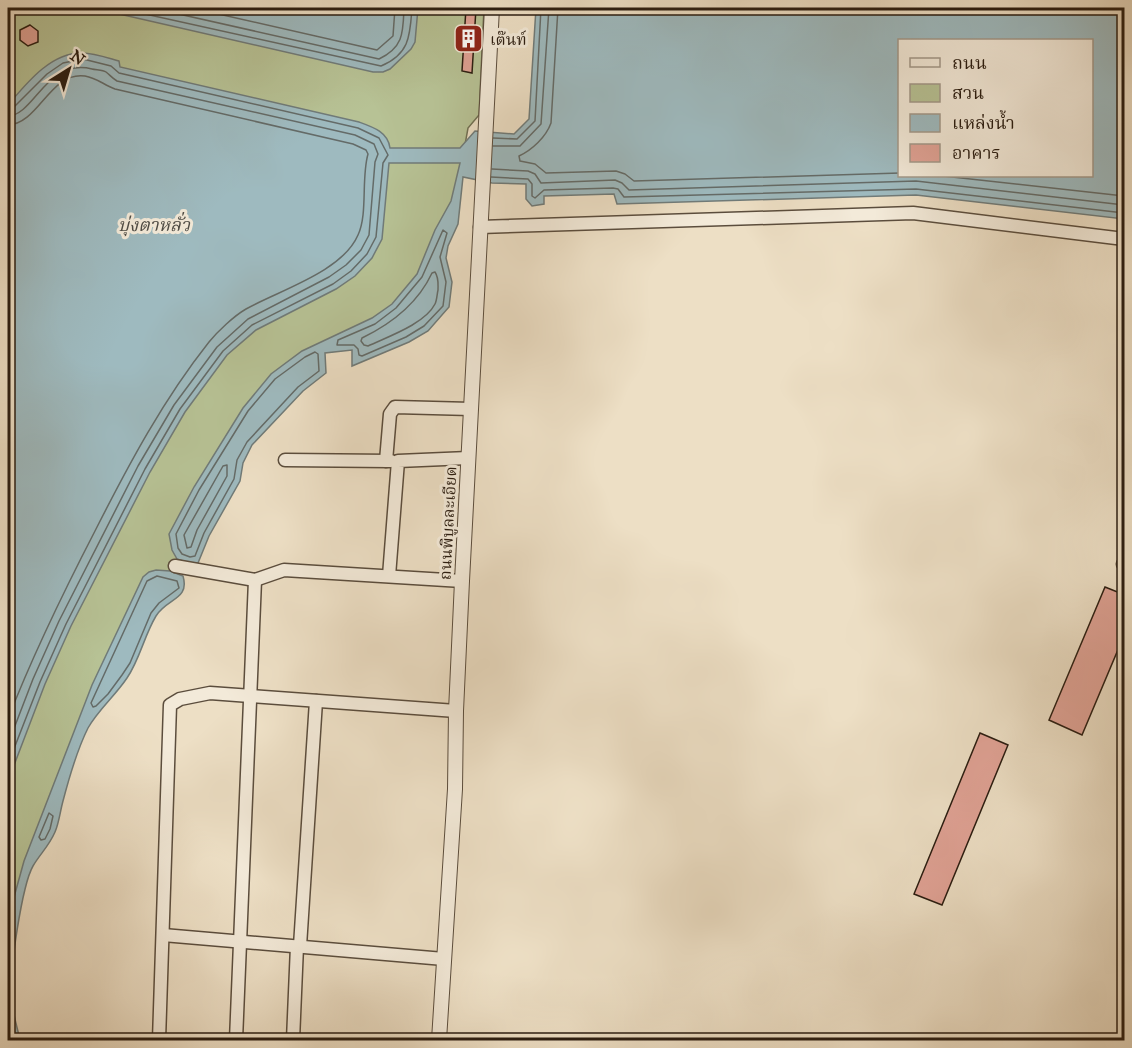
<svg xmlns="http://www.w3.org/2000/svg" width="1132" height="1048" font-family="'IM FELL Great Primer','Noto Serif Thai',serif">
<rect width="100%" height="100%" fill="#eddfc5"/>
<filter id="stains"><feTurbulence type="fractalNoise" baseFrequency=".00333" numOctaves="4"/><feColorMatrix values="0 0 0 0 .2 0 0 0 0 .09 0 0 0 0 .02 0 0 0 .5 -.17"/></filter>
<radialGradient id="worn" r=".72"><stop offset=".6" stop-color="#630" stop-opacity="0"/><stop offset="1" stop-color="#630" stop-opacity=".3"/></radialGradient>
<!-- green -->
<path fill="#b7c295" stroke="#706f52" stroke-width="1.5" d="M8,8H484L479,115L468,128L457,189L422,274L398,303L279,376L174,577H151L27,867L8,976Z"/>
<!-- water -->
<g fill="#9ebabf" stroke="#707b79" stroke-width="1.5" fill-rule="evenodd">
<path d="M93,8H418L415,42L411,49L390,69L383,72H373Z"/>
<path d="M536,8H1124V219L916,195L617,204L614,194L544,196V204L532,206L526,199V184L492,183L463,177L458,224L448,246L446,258L452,282L449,307L428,331L409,342L352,366V350L325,353L326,373L303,391L252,445L243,463L240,481L209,536L198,563H189L177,559L172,550L169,534L194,487L243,408L271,374L302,351L372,318L392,304L417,274L435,230L451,201L460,163H389L382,239L372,258L355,276L336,289L256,330L227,355L185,412L150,472L71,626L45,684L8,781V105C26,84 51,52 82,53C94,53 108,58 119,61L120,67L359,122C373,127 388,132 390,148H460L475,131L514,134L529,119ZM900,40H1092V176H900Z"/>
<path d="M156,570L170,571L183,576C190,600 167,598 156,616C144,636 140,659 127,678C115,696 98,710 88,728C77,750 69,778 63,801C60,812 59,823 55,832C49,846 40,854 33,866C22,885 9,974 11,996C12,1011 17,1026 20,1040H12L8,1021V932L11,908L24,861L92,685L143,577L149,572Z"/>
</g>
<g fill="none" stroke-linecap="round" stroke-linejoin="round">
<!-- shore -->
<g stroke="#646b68" stroke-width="1.5">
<path d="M118,8L381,66C410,54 410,35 412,8"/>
<path d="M152,8L379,59C404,47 403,32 404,8"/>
<path d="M192,8L377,50L393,36L395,8"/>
<path d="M558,8L551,123C546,137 532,150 519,156L520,161L535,164L546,173L616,171L625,174L634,181L900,173"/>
<path d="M8,108L14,107L47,74L63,63L83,59L111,66L119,73L358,128L379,138L388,155L383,163L376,237L367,254L351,271L333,284L252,325L223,351L180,409L145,469L66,624L40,682L8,764"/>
<path d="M8,116C35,115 46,58 92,69C96,70 103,70 106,72C110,75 112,78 117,81L355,135L374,144L378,154L375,162L369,235L361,250L346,265L329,277L248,319L217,347L174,405L138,466L59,621L33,679L8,744"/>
<path d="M8,125C39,124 50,71 85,76C97,78 104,85 115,89L353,144L366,150L368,154C361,178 368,214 358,235C342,272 280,290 246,309C234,316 218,331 209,342C163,400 129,464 96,529C64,591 33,654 8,719"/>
<path d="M493,138L517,139L535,121L541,8"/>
<path d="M493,146H520L541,124L549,8"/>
<path d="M492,169L528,171L535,174L541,183L615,180L622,183L629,190L916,181L1124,205"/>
<path d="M943,176L1124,196"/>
<path d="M491,177L528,179L532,184V196L535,198L544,190L613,188L618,189L624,197L916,189L1124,213"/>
<path d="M443,230L447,233L440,257L446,282L443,306L424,326L406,337L362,356L359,355L358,349L354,345H337L338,340L375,324L396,308L422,277Z"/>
<path d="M435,272C439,278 438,283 438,290C437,294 437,300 435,304C425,324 387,337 368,346L364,345L361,341L362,338C391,324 418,303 432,273Z"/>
<path d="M315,352L318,354L319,371L298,387L247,442L237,460L234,479L204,533L195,556L190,557L182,554L178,548L176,534L199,490L248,411L275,379L305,357Z"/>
<path d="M227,465V476L197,530L191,547L187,548L184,535L223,466Z"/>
<path d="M157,576L177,581L179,588L159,603L151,613L130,663L122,675L108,694L96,706L93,707L91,703L147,581Z"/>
<path d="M49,813L53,816L50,829L45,839L41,840L39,837Z"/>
</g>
</g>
<!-- building -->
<g fill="#e0a295" stroke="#2a1c10" stroke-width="1.5">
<path d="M466,8H476L472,73L462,71Z"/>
<path d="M30,25L38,31V42L28,46L20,40V30Z"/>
<path d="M1105,587L1125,595V633L1082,735L1049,720Z"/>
<path d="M980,733L1008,745L942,905L914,894Z"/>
</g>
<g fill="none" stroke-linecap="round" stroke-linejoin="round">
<defs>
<g id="minor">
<path d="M480,227L913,213L1124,239"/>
<path d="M285,460L391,461"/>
<path d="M386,461L390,414L395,407L471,409"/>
<path d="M1123,564H1124"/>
<path d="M175,566L255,580L284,570L462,581"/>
<path d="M389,576L398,461L468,458"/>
<path d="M163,935L444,959"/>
<path d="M300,946L316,701"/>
<path d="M159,1040L170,705L180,699L210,693L456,711"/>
<path d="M236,1040L255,580"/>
<path d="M293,1040L297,946"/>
</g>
<path id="tertiary" d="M439,1040L455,789L456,711L462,581L492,8"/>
</defs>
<!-- minor casing -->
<use href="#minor" stroke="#5b4d3d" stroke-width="15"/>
<!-- tertiary casing -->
<use href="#tertiary" stroke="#5b4d3d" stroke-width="16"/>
<!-- minor -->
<use href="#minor" stroke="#f3ead9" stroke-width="12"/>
<!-- tertiary -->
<use href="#tertiary" stroke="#f3ead9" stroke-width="14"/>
</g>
<!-- icons -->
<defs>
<symbol id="building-square" viewBox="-11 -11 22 22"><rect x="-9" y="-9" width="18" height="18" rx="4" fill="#8f2418" stroke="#f3ead9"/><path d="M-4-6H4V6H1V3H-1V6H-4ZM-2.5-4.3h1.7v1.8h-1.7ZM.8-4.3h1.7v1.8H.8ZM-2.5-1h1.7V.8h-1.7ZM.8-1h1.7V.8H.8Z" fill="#fff"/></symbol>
</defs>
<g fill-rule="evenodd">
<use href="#building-square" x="452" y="22" width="33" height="33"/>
</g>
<g text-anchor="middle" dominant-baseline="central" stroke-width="6" stroke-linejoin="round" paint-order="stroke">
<!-- poi labels -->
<g font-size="16" fill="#2a1c10" stroke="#f3ead9" text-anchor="start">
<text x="490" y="39">เต๊นท์</text>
</g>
<!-- street labels -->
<g font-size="16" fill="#2a1c10" stroke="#f3ead9">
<text transform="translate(448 523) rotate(-87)">ถนนพิบูลละเอียด</text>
</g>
<!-- water labels -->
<g font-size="18" font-style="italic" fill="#4d4b45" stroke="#f3ead9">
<text x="154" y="225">บุ่งตาหลั่ว</text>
</g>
</g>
<!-- margin -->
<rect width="1132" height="1048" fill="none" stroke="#eddfc5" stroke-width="30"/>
<rect x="9" y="9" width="1114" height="1030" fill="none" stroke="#2a1c10" stroke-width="3"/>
<rect x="15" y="15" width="1102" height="1018" fill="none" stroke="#2a1c10" stroke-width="1.5"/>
<!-- legend -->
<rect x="898" y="39" width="195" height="138" fill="#f3ead9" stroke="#a39889" stroke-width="1.5"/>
<rect x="910" y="58" width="30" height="9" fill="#f3ead9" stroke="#a39889" stroke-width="1.5"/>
<text x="952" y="69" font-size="18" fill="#2a1c10">ถนน</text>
<rect x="910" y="84" width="30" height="18" fill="#b7c295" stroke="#a39889" stroke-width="1.5"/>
<text x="952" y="99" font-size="18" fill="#2a1c10">สวน</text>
<rect x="910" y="114" width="30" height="18" fill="#9ebabf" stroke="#a39889" stroke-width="1.5"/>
<text x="952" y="129" font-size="18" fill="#2a1c10">แหล่งน้ำ</text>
<rect x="910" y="144" width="30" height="18" fill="#e0a295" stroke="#a39889" stroke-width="1.5"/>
<text x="952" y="159" font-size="18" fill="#2a1c10">อาคาร</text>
<!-- north arrow -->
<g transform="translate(69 69) rotate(37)" stroke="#f3ead9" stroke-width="4.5" paint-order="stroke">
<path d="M0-4.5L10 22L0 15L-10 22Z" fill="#2a1c10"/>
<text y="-9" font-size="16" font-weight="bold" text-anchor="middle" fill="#2a1c10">N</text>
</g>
<rect width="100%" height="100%" filter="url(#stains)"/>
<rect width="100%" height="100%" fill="url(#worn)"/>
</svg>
